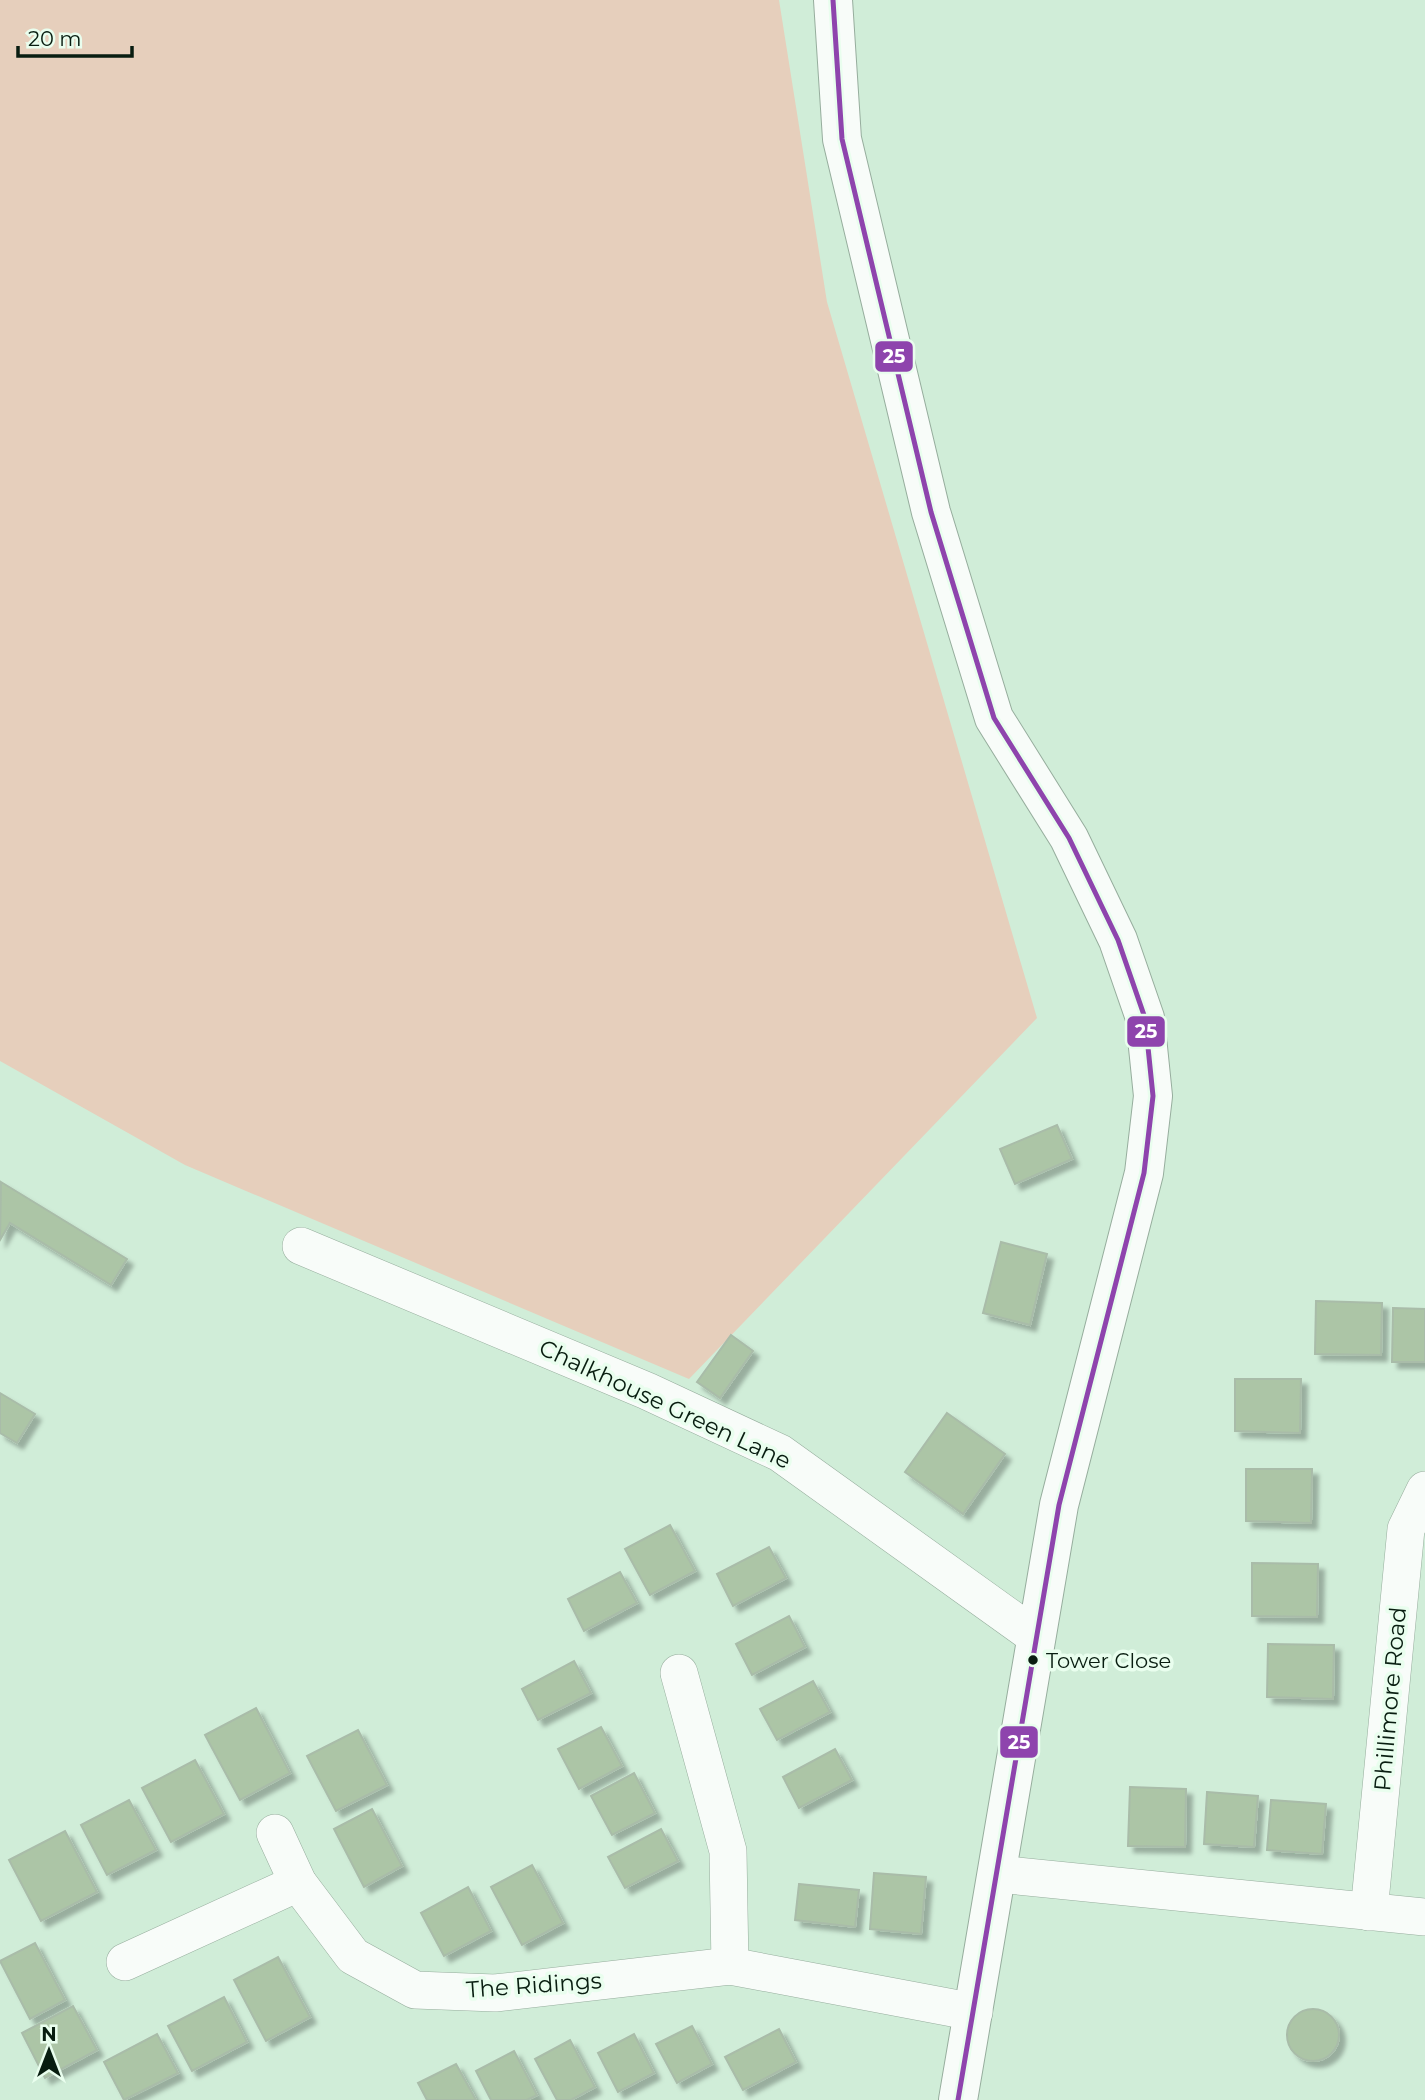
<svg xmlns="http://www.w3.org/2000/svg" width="1425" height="2100" font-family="Montserrat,sans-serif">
<defs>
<filter id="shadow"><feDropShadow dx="6" dy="6" stdDeviation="2" flood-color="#0004"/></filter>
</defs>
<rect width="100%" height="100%" fill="#d0edd8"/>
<!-- green -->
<path fill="#e6cfbc" d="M0,0H779L827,302L1037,1018L689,1379L185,1165L0,1061Z"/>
<!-- building -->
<g fill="#acc5a6" stroke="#a9bca9" stroke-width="2" filter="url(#shadow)">
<path d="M1057,1125L1072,1159L1015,1184L1000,1149Z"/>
<path d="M1,1182L127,1259L111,1285L10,1223L0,1240Z"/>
<path d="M1001,1242L1047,1254L1030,1325L983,1313Z"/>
<path d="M1316,1301L1382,1303L1381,1355L1315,1354Z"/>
<path d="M1393,1308L1425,1309V1362H1392Z"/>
<path d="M731,1335L753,1351L720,1398L697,1382Z"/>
<path d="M1235,1379H1301L1300,1433L1235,1431Z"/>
<path d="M0,1393L35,1414L17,1443L0,1433Z"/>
<path d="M947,1413L1005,1454L963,1514L905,1472Z"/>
<path d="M1246,1469H1312L1311,1523L1246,1521Z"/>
<path d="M670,1525L695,1571L650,1595L625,1549Z"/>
<path d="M769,1547L786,1578L733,1606L717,1574Z"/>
<path d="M1252,1563L1318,1564L1317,1617L1252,1616Z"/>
<path d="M620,1572L637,1603L584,1631L568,1599Z"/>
<path d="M789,1616L805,1647L752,1675L736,1644Z"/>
<path d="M1268,1644L1334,1645L1333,1699L1267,1697Z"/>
<path d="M574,1661L591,1693L538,1720L522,1689Z"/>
<path d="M813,1681L830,1712L777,1740L760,1709Z"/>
<path d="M256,1708L290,1773L240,1800L205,1735Z"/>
<path d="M601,1727L622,1766L579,1789L558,1749Z"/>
<path d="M358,1730L387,1785L336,1811L307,1756Z"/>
<path d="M835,1749L852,1780L799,1808L783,1777Z"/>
<path d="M195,1760L224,1814L171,1842L142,1788Z"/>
<path d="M634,1773L655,1813L612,1835L591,1796Z"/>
<path d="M1130,1787L1186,1789L1185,1847L1128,1846Z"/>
<path d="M1207,1792L1258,1796L1254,1847L1204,1844Z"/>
<path d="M129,1800L156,1850L107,1875L81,1825Z"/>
<path d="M1271,1800L1326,1804L1322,1854L1267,1850Z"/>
<path d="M372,1809L402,1866L364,1887L334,1829Z"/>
<path d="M661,1829L678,1861L625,1888L608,1857Z"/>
<path d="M65,1831L97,1892L41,1921L9,1860Z"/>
<path d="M532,1865L563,1923L522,1945L491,1887Z"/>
<path d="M874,1873L926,1877L921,1934L870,1929Z"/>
<path d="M799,1884L859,1890L855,1927L795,1920Z"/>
<path d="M468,1887L491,1931L444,1956L421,1913Z"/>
<path d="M35,1943L65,2000L30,2019L0,1961Z"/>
<path d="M278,1957L310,2017L266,2041L234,1980Z"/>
<path d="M224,1997L247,2042L192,2071L168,2026Z"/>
<path d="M73,2006L97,2050L45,2078L22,2033Z"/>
<circle cx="1313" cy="2035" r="26"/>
<path d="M692,2026L712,2064L677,2083L656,2044Z"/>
<path d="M779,2029L796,2062L743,2090L725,2057Z"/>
<path d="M157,2034L178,2073L124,2100L104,2062Z"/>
<path d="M634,2034L654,2073L618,2092L598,2053Z"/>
<path d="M570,2040L595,2087L571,2100H557L535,2059Z"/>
<path d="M514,2051L537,2095L527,2100H491L476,2071Z"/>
<path d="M456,2064L476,2100H427L418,2083Z"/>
</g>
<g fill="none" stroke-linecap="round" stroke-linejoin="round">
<defs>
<g id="minor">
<path d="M301,1246L647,1391L780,1453L1035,1636"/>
<path d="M679,1673L728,1851L730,1966"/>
<path d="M275,1833L298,1883L353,1956L415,1990L495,1993L730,1966L974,2012"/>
<path d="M998,1874L1425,1917"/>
<path d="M1369,1912L1406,1529L1425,1490"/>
<path d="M125,1962L298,1883"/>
</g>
<path id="major" d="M833,0L842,139L931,512L994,718L1069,838L1118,940L1145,1018L1153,1096L1144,1173L1059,1505L958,2100"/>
</defs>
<!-- minor casing -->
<use href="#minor" stroke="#96ad9d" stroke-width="38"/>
<!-- major casing -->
<use href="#major" stroke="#96ad9d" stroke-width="40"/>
<!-- minor -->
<use href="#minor" stroke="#f8fcf9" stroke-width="37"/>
<!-- major -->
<use href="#major" stroke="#f8fcf9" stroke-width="38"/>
<defs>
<path id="bus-1" d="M833,0L842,139L931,512L994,718L1069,838L1118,940L1145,1018L1153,1096L1144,1173L1059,1505L958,2100"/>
</defs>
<!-- bus-1 casing -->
<use href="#bus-1" stroke="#e9feee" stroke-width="10"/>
<!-- bus-1 -->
<use href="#bus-1" stroke="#8e44ad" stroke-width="5"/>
</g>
<!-- markers -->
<circle fill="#081d10" stroke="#e9feee" stroke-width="2.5" cx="1033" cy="1660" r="6"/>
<g text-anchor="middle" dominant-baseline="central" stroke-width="7" stroke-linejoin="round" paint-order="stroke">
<!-- bus labels -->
<g font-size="21" fill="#081d10" stroke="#e9feee" text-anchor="start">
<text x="1046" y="1660">Tower Close</text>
</g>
<!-- street labels -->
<g font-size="23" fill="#081d10" stroke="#e9feee">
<text transform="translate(665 1404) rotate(25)">Chalkhouse Green Lane</text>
<text transform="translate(1390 1699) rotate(-85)">Phillimore Road</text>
<text transform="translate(534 1985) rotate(-4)">The Ridings</text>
</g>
</g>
<g stroke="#e9feee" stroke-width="2.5">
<rect x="874" y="340" width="40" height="33" rx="7" fill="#8e44ad"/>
<rect x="1126" y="1015" width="40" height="33" rx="7" fill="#8e44ad"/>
<rect x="999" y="1725" width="40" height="34" rx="7" fill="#8e44ad"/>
</g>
<g font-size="19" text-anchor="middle" font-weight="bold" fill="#fff">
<text x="894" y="363">25</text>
<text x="1146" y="1038">25</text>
<text x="1019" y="1749">25</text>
</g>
<!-- north arrow -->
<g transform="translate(49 2051)" stroke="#e9feee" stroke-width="5" paint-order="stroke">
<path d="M0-5L12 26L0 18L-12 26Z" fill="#081d10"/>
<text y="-10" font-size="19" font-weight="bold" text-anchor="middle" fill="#081d10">N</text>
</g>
<!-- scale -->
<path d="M18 46v10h114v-10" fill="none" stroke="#081d10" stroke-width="3.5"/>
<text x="28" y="46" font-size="21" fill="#081d10" stroke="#e9feee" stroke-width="5" paint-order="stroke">20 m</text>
</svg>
